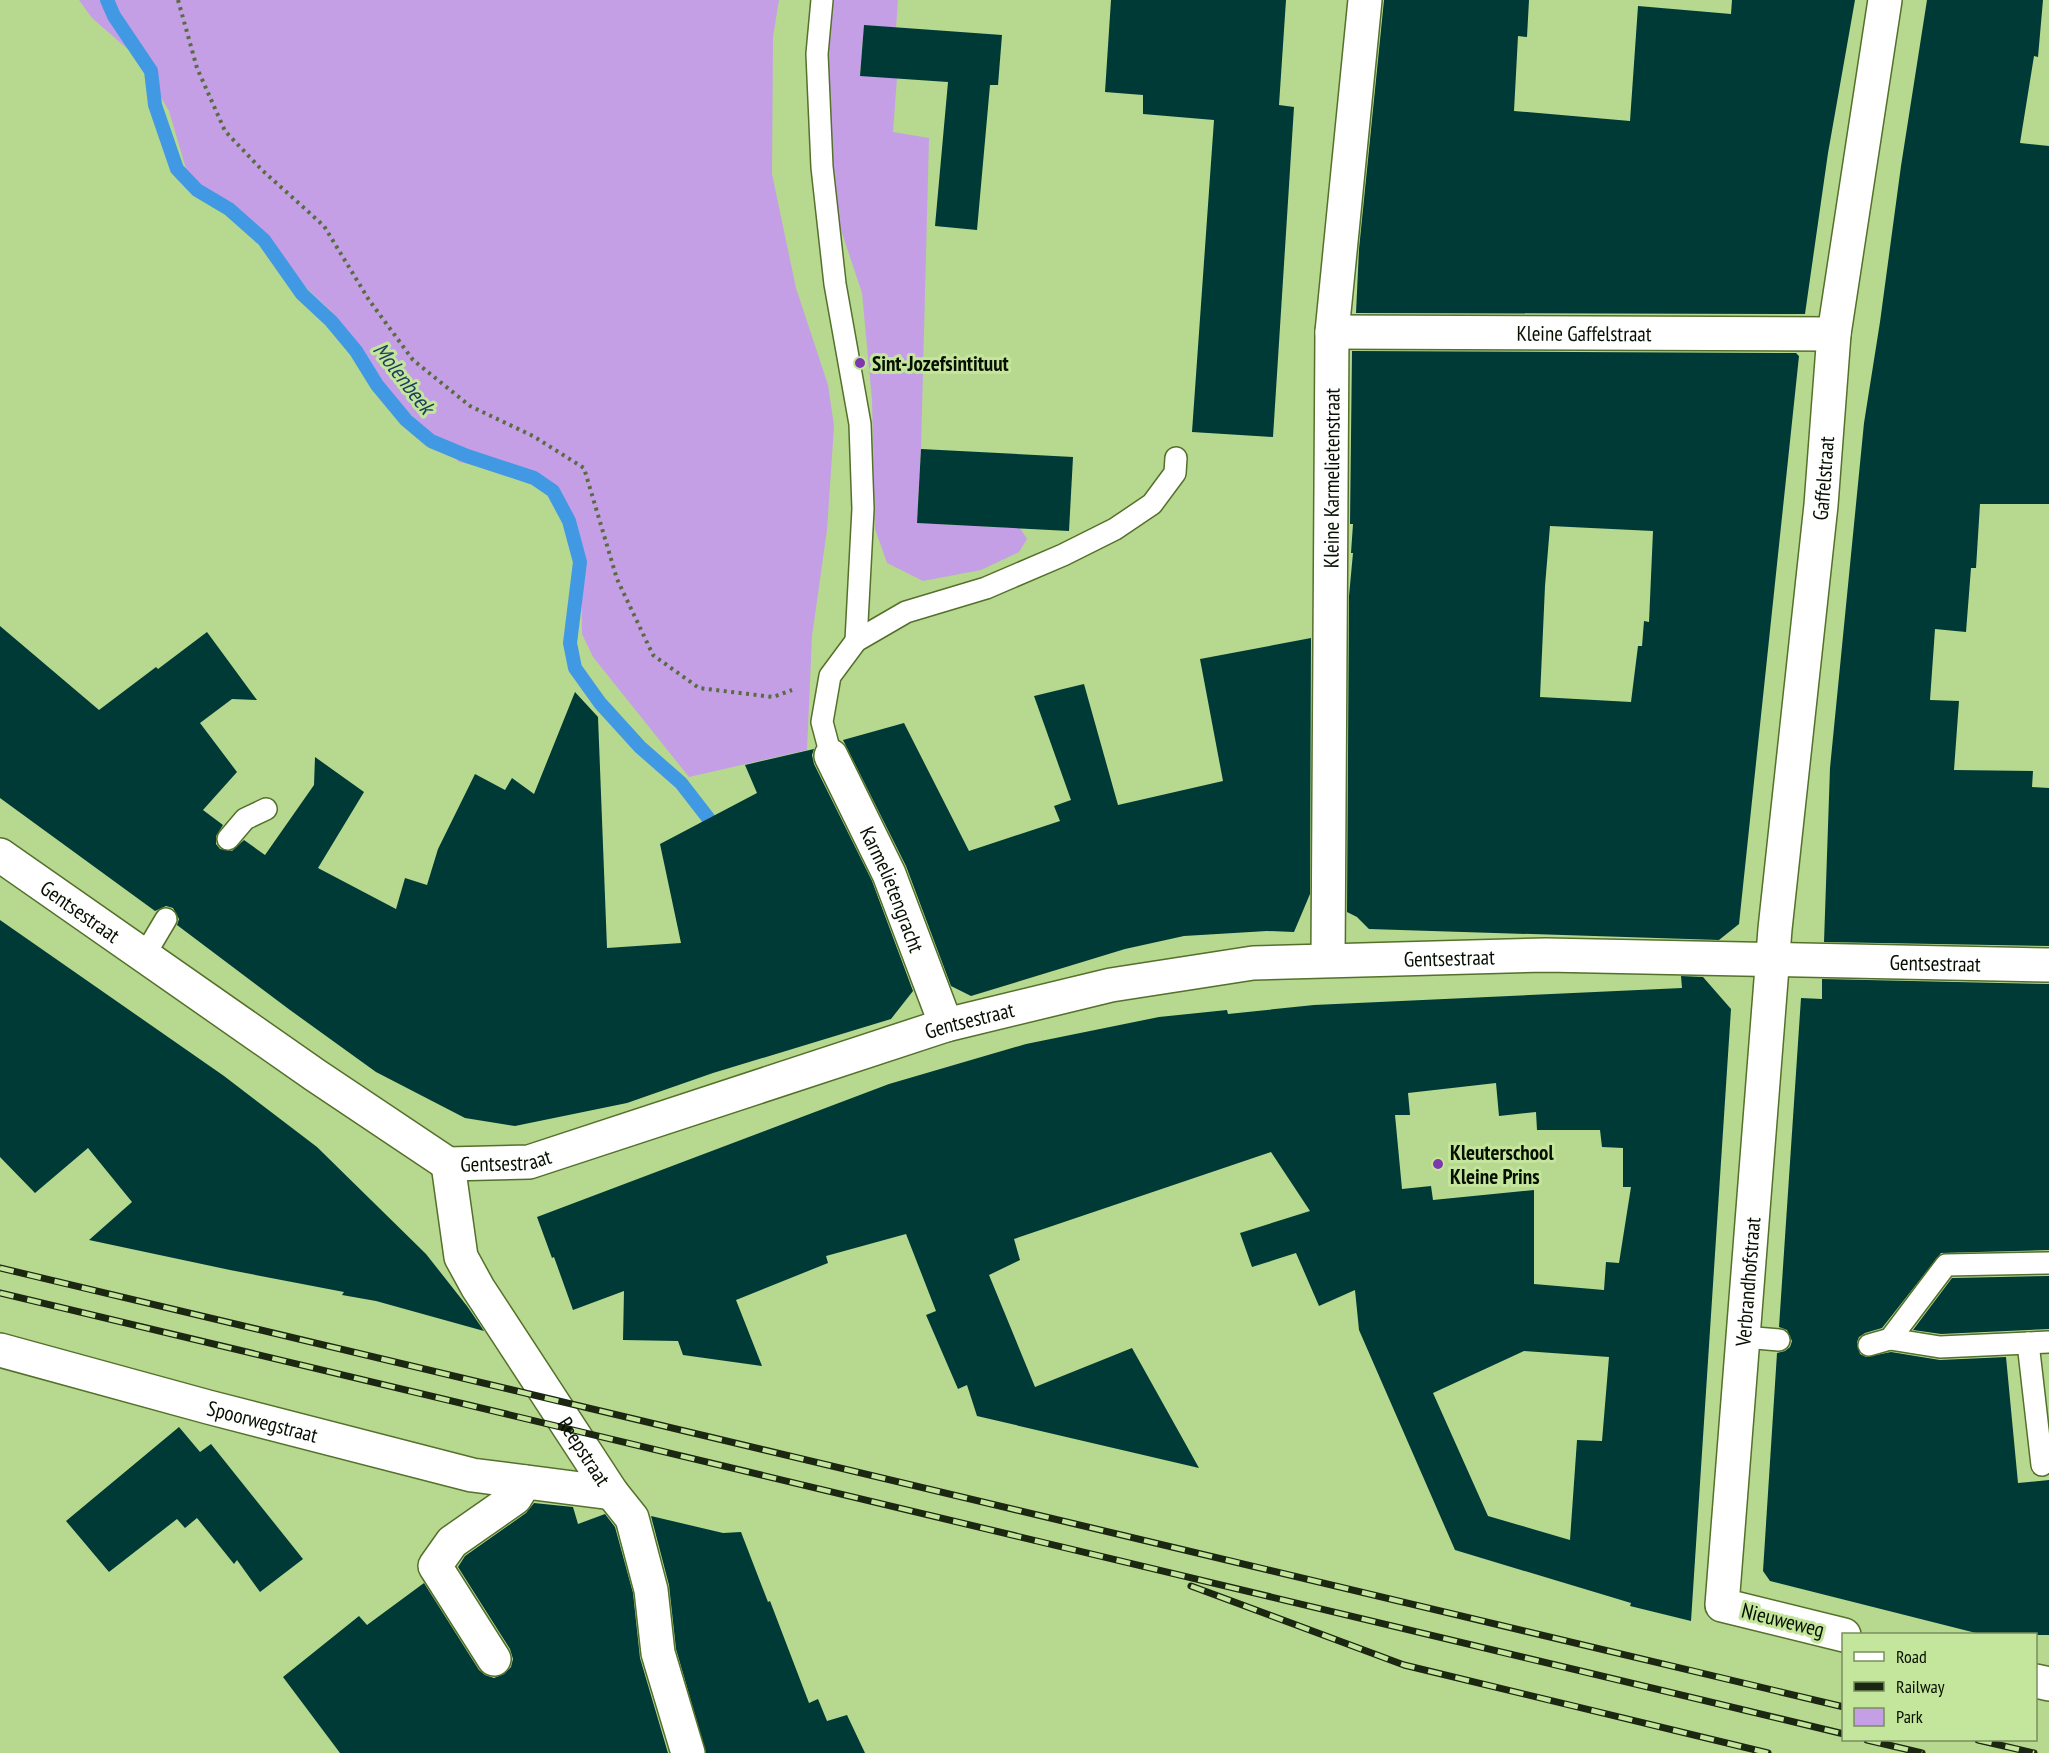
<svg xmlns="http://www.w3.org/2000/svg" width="2049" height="1753" font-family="'PT Sans Narrow',sans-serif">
<rect width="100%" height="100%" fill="#b7d88f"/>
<!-- green -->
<g fill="#c49fe6">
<path d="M79,0H779L773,37L772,174L796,288L828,385L834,426L827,530L812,636L807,750L689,777L593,657L582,634L581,550L538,477L459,462L389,393L330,310L189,179L169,111L138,58L92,18Z"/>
<path d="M827,0H898L896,28L864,26L860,75L897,78L893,132L929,138L921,449L917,523L1020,528L1027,539L1019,552L981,570L923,581L887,563L875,529L872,400L862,293L834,209L825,117Z"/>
</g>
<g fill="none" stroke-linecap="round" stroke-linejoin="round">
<!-- stream -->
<path stroke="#4198e3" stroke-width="14" d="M107,0L114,16L151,71L155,105L177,169L197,190L229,209L264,240L302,294L331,321L356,351L377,385L406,420L431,441L467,456L534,478L553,491L569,521L580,562L570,643L575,668L600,703L640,747L681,783L719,832"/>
</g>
<!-- building -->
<g fill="#003a36" fill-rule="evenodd">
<path d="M1111,0H1286L1279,105L1294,107L1273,437L1192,432L1214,120L1143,114V95L1105,92Z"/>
<path d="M1384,0H1529L1527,37L1518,36L1514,111L1630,121L1638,6L1731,14L1732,0H1855L1828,153L1805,314L1356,313L1359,249Z"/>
<path d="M1927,0H2043L2038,57L2034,56L2020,143L2049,146V504H1980L1976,568H1971L1966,632L1935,629L1930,700L1959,701L1954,770L2033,771L2032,787L2049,788V946L1824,942L1830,768L1864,423L1880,322L1901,166Z"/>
<path d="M864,25L1002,35L998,85H990L977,230L935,226L948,82L860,76Z"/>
<path d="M1352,351L1796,353L1799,356L1739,924L1719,940L1369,929L1357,917L1347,912L1349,596L1353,553H1351L1353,524H1350ZM1550,526L1653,531L1649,622L1644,621L1642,646H1638L1631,702L1540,697L1545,586Z"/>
<path d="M921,449L1073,457L1069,531L917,523Z"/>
<path d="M0,626L99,710L156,667L158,669L207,632L257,700L232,699L200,723L237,772L203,810L223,825L216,836V844L220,849L232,851L244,840L265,855L314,785L315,757L364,792L318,868L396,909L405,878L427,885L438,849L475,774L505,790L512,778L534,794L575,692L598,717L607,948L681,943L660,844L757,793L745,765L814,749L812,755L814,764L872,881L913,991L891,1019L713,1073L627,1103L515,1126L465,1118L376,1072L290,1010L177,925L179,919L173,908L166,906L155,911L0,798Z"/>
<path d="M1311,638L1310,894L1294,932L1267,931L1184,936L1125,949L971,996L951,986L906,866L843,740L904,723L969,851L1060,821L1054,806L1071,800L1034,696L1084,684L1118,805L1223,781L1200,659Z"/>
<path d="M0,920L224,1076L317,1147L426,1254L467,1306L484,1331L376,1301L342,1295L344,1292L230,1270L89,1240L132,1202L88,1148L35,1193L0,1157Z"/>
<path d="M1681,976L1703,977L1731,1009L1691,1621L1630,1606L1631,1603L1455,1550L1359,1330L1355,1290L1319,1306L1296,1253L1252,1267L1240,1233L1310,1211L1271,1152L1014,1239L1020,1260L989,1275L1035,1387L1132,1348L1199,1468L977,1416L967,1385L958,1389L926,1315L936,1311L906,1234L826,1256L828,1263L736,1300L762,1366L683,1355L678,1341L623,1340L624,1291L573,1310L554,1257L552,1258L537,1217L889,1084L1026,1044L1159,1017L1227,1010L1228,1014L1314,1005L1682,988ZM1496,1083L1499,1116L1536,1112L1537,1130H1600L1602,1147L1623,1148V1187H1631L1619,1263L1606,1262L1604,1290L1534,1284V1190L1433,1200L1431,1186L1402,1189L1395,1115H1410L1408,1093ZM1524,1351L1609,1357L1602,1441L1577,1440L1570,1540L1488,1516L1433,1393Z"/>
<path d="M1822,979L2049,984V1250L1941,1253L1882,1328L1865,1333L1859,1337L1857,1342L1860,1354L1866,1357L1891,1352L1940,1360L2006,1357L2018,1483L2049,1480V1635H1984L1770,1581L1763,1571L1777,1353L1785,1351L1790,1347L1792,1341L1787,1330L1779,1327L1801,998L1822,999Z"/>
<path d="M2049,1276V1329L1941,1334L1913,1330L1952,1278Z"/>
<path d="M179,1427L200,1452L211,1444L303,1559L260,1592L237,1560L234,1564L197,1518L185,1528L177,1519L109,1572L66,1521Z"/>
<path d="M534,1503L573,1507L578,1524L605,1514L615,1527L633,1593L640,1658L668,1753H340L283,1677L359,1616L367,1625L424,1583L479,1670L485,1675L494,1678L504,1674L511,1667L513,1659L510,1649L458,1567L465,1556L526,1513Z"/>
<path d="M651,1516L723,1533L741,1532L768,1602L770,1601L809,1703L818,1699L827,1721L847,1715L865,1753H706L676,1649L669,1585Z"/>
</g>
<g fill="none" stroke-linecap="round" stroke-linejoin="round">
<defs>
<g id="lane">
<path d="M822,0L817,54L822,167L835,284L860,424L863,509L856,641"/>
<path d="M831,756L822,722L830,676L856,641L906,612L986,588L1063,555L1115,529L1152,504L1175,473L1176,458"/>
<path d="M228,839L245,819L266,809"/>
<path d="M144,956L166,919"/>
<path d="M1744,1337L1779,1340"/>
<path d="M1890,1339L1940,1347L2049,1342"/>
<path d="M2028,1343L2042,1465"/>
<path d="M1869,1345L1890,1339L1946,1265L2049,1263"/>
</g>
<g id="street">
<path id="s1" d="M1332,332L1834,334"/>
<path id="s2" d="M831,756L889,874L946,1025"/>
<path id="s3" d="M0,855L315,1075L448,1164L529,1162L946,1025L1111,985L1253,963L1546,955L2049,965"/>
<path id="s4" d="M1328,960L1332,332L1365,0"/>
<path id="s5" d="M448,1164L461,1257L478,1288L612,1493L632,1518L651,1590L658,1653L688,1753"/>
<path id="s6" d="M0,1350L208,1407L472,1475L612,1493"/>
<path id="s7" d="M1844,1635L1722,1605L1775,929L1821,505L1834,334L1885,0"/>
<path d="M494,1659L435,1566L452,1542L515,1498L525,1482"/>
<path d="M2036,1681L2049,1684"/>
</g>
</defs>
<!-- lane casing -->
<use href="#lane" stroke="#54702a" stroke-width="24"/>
<!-- street casing -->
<use href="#street" stroke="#54702a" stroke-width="36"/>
<!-- path -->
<path stroke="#586c42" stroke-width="4" stroke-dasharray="3 4.5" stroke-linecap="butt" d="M178,0L197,68L225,131L262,170L324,226L369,300L413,360L470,406L533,436L584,468L617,579L653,655L699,688L773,697L792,690"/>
<!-- lane -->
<use href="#lane" stroke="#fff" stroke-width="21"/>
<!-- street -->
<use href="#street" stroke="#fff" stroke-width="33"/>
<defs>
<g id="rail">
<path d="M0,1268L1844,1707"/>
<path d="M0,1293L1844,1734"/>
<path d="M1191,1586L1404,1665L1768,1753"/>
<path d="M1867,1740L1922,1753"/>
<path d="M1978,1740L2034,1753"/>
</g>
</defs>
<!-- rail casing -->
<use href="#rail" stroke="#1b2711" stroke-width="7"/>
<!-- rail -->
<use href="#rail" stroke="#c4e59c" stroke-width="4.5" stroke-dasharray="14" stroke-linecap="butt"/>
</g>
<!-- markers -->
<g fill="#7c38ac" stroke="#c4e59c" stroke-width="2">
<circle cx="860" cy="363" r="6"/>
<circle cx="1438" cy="1164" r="6"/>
</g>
<g text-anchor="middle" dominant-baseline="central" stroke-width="6" stroke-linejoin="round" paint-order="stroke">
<!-- street labels -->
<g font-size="21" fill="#060f00" stroke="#c4e59c">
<text stroke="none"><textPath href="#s1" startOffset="252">Kleine Gaffelstraat</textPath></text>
<text stroke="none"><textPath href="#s7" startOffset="1257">Gaffelstraat</textPath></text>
<text stroke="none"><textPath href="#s4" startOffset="482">Kleine Karmelietenstraat</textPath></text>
<text stroke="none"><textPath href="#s2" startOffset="147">Karmelietengracht</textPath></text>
<text stroke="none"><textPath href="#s3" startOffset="98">Gentsestraat</textPath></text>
<text stroke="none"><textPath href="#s3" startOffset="1574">Gentsestraat</textPath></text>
<text stroke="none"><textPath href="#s3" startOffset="2060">Gentsestraat</textPath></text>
<text stroke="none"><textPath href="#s3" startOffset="1088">Gentsestraat</textPath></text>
<text stroke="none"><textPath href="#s3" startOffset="602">Gentsestraat</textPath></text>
<text stroke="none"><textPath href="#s7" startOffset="450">Verbrandhofstraat</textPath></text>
<text stroke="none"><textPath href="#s6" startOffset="272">Spoorwegstraat</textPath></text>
<text stroke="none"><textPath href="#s5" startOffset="324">Reepstraat</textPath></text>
<text transform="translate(1783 1620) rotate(14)">Nieuweweg</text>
</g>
<!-- poi labels -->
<g font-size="21" font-weight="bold" fill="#060f00" stroke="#c4e59c" text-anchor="start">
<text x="872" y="363">Sint-Jozefsintituut</text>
<text x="1450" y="1152">Kleuterschool<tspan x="1450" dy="24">Kleine Prins</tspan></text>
</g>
<!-- water labels -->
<g font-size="22" font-style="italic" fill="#1b3e5d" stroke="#c4e59c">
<text transform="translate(404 378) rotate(52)">Molenbeek</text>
</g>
</g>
<!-- legend -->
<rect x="1842" y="1633" width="195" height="108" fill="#c4e59c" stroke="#788f5e" stroke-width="1.5"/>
<rect x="1854" y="1652" width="30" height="9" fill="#ffffff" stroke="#788f5e" stroke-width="1.5"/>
<text x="1896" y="1663" font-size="18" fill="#060f00">Road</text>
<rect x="1854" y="1682" width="30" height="9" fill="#1b2711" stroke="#788f5e" stroke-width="1.5"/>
<text x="1896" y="1693" font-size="18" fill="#060f00">Railway</text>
<rect x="1854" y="1708" width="30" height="18" fill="#c49fe6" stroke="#788f5e" stroke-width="1.5"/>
<text x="1896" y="1723" font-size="18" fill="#060f00">Park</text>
</svg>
